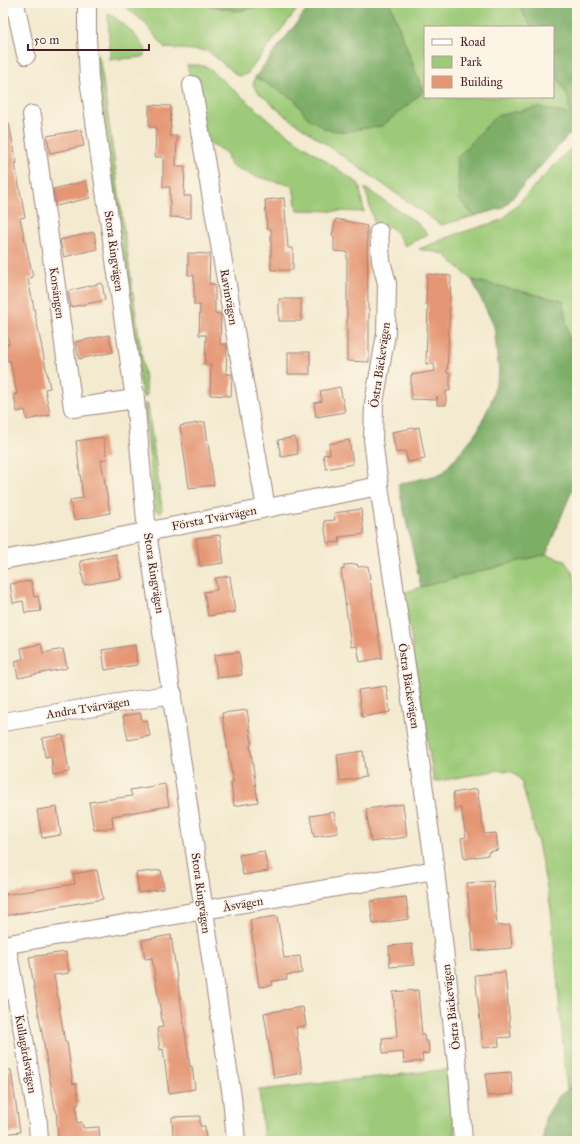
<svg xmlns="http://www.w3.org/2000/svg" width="580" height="1144" font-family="'IM FELL Great Primer',serif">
<rect width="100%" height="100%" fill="#fcf5e5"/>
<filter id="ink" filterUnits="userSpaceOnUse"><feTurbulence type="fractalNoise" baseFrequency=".025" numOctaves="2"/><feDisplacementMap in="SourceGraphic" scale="8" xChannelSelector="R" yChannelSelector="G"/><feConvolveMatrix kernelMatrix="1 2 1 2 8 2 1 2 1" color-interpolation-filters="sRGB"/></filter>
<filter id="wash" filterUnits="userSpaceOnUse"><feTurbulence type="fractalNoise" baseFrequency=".012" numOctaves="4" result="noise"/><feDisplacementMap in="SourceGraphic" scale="16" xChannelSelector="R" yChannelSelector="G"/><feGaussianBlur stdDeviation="0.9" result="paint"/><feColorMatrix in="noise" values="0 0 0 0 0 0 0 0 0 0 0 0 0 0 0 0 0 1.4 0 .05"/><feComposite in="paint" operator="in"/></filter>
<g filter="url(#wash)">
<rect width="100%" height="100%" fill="#f3eacf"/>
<!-- green -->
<g fill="#9cca78" stroke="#737452">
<path d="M121,3H204L206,5L237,11L277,3H302L247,74L238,76L208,51L165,48L144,22Z"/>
<path d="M390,3H518L531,27H425V97H553V67L568,97L570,115L538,107L460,200L474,216L441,225L283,114L257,91L253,85L255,77L295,100L307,117L346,132L364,128L382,126L423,92Z"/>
<path d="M108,13C125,24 135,33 146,50L143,57L110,60Z"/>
<path d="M95,53L99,56L103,81L147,394L145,397L142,395Z"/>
<path d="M187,65H199L207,67L277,127L359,184L364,212L297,210L293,186L254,176L231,165L226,153L207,141Z"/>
<path d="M577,142V392L563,301L472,280L444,254L419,249L457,234L502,220Z"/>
<path d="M365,188L416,222L428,234L405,246C395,231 394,224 375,225Z"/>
<path d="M144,404H147L148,406L162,509L160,513L155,510Z"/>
<path d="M546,554L564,560L573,573L577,591V1082L567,1090L551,909L538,843L521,780L512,772L500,770L434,782L404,593L421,587Z"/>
<path d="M450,1069L456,1141H264L259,1090Z"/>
</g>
<!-- forest -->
<g fill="#7dae68" stroke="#64664a">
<path d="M204,3H277L237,11L206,5Z"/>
<path d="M312,3H390L423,92L382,126L364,128L345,132L325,129L307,117L295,100L255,77Z"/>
<path d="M518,3H577V131L575,128L503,208L474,216L460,200L457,158L496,116L538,107L570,115L568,97L553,67V27H531Z"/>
<path d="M472,280L563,301L577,392V478L546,554L421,587L398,484L442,474L477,432L491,402L499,372L494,326Z"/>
<path d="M577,1082V1141H543L545,1118L559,1096Z"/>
</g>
<g id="blocks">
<!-- building -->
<g fill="#e59774">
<path d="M149,105L171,106L170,136H177L176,166H185L184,196H191V218L170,217V187H163V157H155L156,127H149Z"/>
<path d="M3,123H9L17,164H15L25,217L20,218L33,277L28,279L50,388L45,389L50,415L27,420L25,410L17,412L14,395L17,394L10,360L7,361L4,345L9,344L3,315Z"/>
<path d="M81,130L84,146L50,153L47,136Z"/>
<path d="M86,181L90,198L56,206L53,189Z"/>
<path d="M284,198L288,248H293V270H271V229H267L265,200Z"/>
<path d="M336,219L367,226L368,309H369V362L347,361V252L334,251V237L332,236Z"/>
<path d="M94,232L97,249L64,257L60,240Z"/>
<path d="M188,253L210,254L209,284H215V314H221L220,344H227L226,374H232L231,396L210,395L211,365H205L206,335H199L200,305H194V275H188Z"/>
<path d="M427,274L451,276L447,373L450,374V391H446V405H437V396V400L411,399V375L435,371L434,364H426L428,305L426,304Z"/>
<path d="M102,283L105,300L71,307L68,291Z"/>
<rect x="279" y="299" width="22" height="22"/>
<path d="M109,335L113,352L79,359L75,342Z"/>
<rect x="288" y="352" width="22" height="22"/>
<path d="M340,387L345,412L316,417L314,403L322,401L320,391Z"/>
<path d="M205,422L214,485L189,488L180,426Z"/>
<path d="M419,427L425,459L408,462L405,451L396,453L392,432Z"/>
<path d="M103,437L107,459L101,460L110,513L74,520L70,500L83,498L76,441Z"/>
<path d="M295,437L298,454L281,457L278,440Z"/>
<path d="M349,440L353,464L326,469L323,455L330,454L329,444Z"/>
<path d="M361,509L364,534L339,537L340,542L327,543L324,521L335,520L334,513Z"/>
<path d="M220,535L224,563L200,566L196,538Z"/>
<path d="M116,554L121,578L84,585L80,561Z"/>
<path d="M357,564L358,567L368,566L382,658L360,662L357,646L351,647L341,570L344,569V565Z"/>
<path d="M230,576L235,612L208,616L204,592L217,590L215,578Z"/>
<path d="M31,581L34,597L38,596L41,611L25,613L23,601L13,603L10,584Z"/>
<path d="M41,644L43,653L63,649L67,668L18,678L15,661L23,659L21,648Z"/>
<path d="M135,645L137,665L105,670L102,650Z"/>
<path d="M239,652L242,675L217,678L214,655Z"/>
<path d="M386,686L390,712L362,717L358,690Z"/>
<path d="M247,710L252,744L250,745L258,802L234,806L231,783L233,782L222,713Z"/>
<path d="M140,713L142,721L147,720L150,736L128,740L123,716Z"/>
<path d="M63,735L69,772L53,775L51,756L45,757L42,738Z"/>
<path d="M363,751L366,777L340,781L337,755Z"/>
<path d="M165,784L169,806L112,816L113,828L94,830L89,802L132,796L130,790Z"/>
<path d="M477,789L484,834L496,833L498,850L488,852V855L464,859L461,838L466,837L461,808L455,809L453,793Z"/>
<path d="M403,804L407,837L371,842L366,809Z"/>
<path d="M57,807L61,835L42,838L37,810Z"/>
<path d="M334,812L338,833L314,837L310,816Z"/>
<path d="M264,851L268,871L243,875L239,855Z"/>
<path d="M97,870L103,899L3,916V895L75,884L73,874Z"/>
<path d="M161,870L164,889L139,893L136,873Z"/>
<path d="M493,881L497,926L510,925L512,948L473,951L467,883Z"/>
<path d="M406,897L409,919L373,924L370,901Z"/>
<path d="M277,916L284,958L300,956L302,973L286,975L287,979L272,981L273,985L259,987L250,920Z"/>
<path d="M171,935L190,1067L192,1066L195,1089L169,1093L163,1049L160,1050L157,1028L163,1027L152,958L145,959L142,940Z"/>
<path d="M412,944L414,965L390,967L389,946Z"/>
<path d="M66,952L69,973L54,975L65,1042H67L73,1084L76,1083L79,1104L76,1105L77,1123L82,1122L83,1128L99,1127L100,1141H58L56,1109H55L29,957Z"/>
<path d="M505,972L511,1037L498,1038L499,1046L483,1048L475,975Z"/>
<path d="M418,990L422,1035H424L425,1041H428L429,1053L422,1054L423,1061L404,1063L403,1052L383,1054L382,1038L397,1037L393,992Z"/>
<path d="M303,1007L306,1026L296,1027L302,1073L274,1078L264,1013Z"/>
<path d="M3,1070H11L20,1132L3,1134Z"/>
<path d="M511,1072L513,1094L487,1096L486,1074Z"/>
<path d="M200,1116V1126H205L206,1141H183V1138H173L172,1117Z"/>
</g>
</g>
</g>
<g filter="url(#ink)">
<use href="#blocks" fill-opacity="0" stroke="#9e847d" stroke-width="1"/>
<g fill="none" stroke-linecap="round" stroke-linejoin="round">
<defs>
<g id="street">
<path d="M15,3L26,55"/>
<path d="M87,3V37L89,79L135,399L147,532L232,1097L236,1141"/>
<path d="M192,85L266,508"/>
<path d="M32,115L73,408L135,399"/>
<path d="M379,232L381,261L387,283L386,334L374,403L373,440L379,486L415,726L435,870L458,1073L463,1141"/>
<path d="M3,560L379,486"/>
<path d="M3,722L173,694"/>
<path d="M6,944L23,1032L38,1124L39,1141"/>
<path d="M3,945L435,870"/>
</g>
</defs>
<!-- street casing -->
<use href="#street" stroke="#9e847d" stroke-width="20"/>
<!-- street -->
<use href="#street" stroke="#fff" stroke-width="18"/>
</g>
</g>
<g text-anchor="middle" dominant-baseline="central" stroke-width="3.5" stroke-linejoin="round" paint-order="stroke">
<!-- street labels -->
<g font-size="12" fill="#4a1f2b" stroke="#fcf5e5">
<text transform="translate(114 251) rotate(82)">Stora Ringvägen</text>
<text transform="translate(57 293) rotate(82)">Korsängen</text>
<text transform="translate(229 297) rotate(80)">Ravinvägen</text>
<text transform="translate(380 365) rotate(-82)">Östra Bäckevägen</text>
<text transform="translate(214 518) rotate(-11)">Första Tvärvägen</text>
<text transform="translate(154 573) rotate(81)">Stora Ringvägen</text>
<text transform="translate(409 686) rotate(81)">Östra Bäckevägen</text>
<text transform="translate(88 708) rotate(-9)">Andra Tvärvägen</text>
<text transform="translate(201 893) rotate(82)">Stora Ringvägen</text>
<text transform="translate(243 904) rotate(-10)">Åsvägen</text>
<text transform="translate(451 1007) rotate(-97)">Östra Bäckevägen</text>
<text transform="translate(26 1054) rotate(80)">Kullagårdsvägen</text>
</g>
</g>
<!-- margin -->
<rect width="580" height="1144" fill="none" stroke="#fcf5e5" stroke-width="16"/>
<!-- legend -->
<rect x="424" y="26" width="130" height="72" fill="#fcf5e5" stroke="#b59f9b"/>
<rect x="432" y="39" width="20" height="6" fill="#ffffff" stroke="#b59f9b"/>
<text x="460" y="46" font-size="12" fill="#4a1f2b">Road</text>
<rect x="432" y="56" width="20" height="12" fill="#9cca78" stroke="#b59f9b"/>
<text x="460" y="66" font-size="12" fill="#4a1f2b">Park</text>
<rect x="432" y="76" width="20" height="12" fill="#e59774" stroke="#b59f9b"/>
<text x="460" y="86" font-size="12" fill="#4a1f2b">Building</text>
<!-- scale -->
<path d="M28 44v6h121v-6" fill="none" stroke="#4a1f2b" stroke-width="2"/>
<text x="34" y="44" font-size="12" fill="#4a1f2b" stroke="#fcf5e5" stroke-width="3" paint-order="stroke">50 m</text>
</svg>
